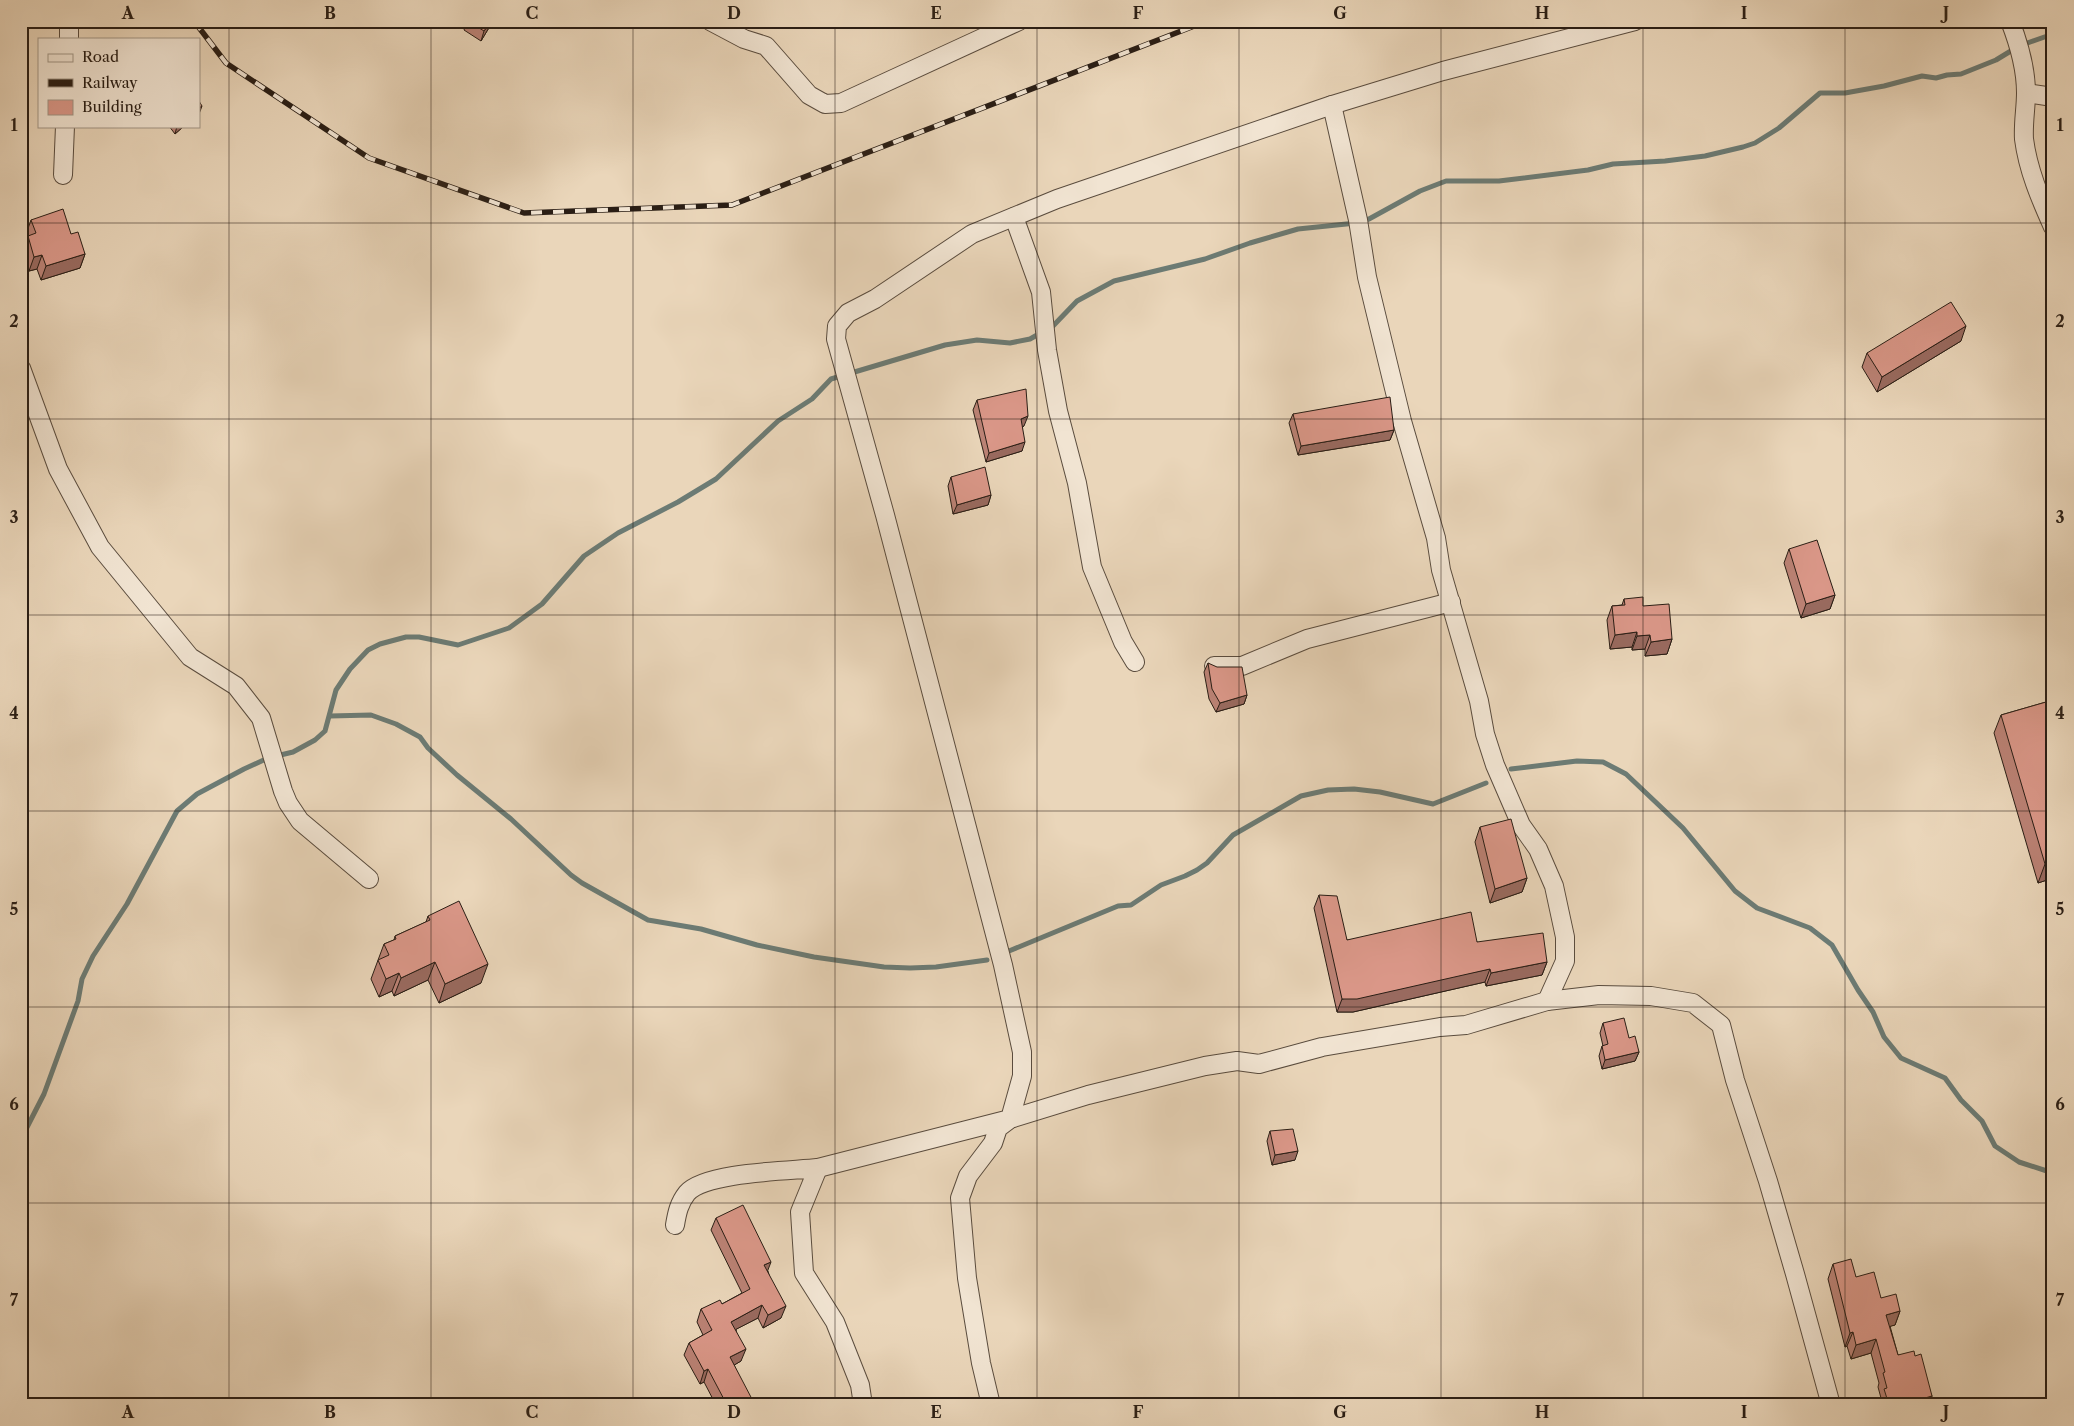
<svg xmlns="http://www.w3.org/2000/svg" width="2074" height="1426" font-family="'Libre Caslon Text',serif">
<rect width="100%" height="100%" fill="#ead6ba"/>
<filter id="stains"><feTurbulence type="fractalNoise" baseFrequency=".004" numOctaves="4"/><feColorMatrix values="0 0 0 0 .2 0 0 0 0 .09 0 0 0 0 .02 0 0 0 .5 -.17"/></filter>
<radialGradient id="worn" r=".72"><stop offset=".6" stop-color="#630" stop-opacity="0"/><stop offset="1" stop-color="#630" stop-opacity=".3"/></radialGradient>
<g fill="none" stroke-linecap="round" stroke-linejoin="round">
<!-- stream -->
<g stroke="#6c7b74" stroke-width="5">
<path d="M330,716L371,715L396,724L420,737L428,748L457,775L511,819L571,875L582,883L648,920L701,929L757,945L814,957L884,967L910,968L936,967L987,960"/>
<path d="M1511,769L1577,761L1603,762L1626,774L1683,828L1735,891L1757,908L1810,928L1832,945L1858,990L1873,1012L1884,1037L1901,1058L1945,1078L1961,1100L1982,1121L1995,1146L2019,1162L2053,1173"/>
<path d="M1009,951L1118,906L1131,905L1161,885L1185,876L1197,870L1207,863L1233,835L1301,796L1328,790L1354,789L1380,792L1433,804L1486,783"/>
<path d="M21,1139L44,1094L78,1001L82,979L93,956L127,904L177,811L197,794L244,769L268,758L293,752L315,740L325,731L336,690L350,669L368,650L380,644L406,637H419L458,645L509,628L542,604L584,556L618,533L678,502L716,479L778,421L812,399L831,379L945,345L977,340L1010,343L1030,339L1053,326L1077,301L1114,281L1205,259L1250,243L1298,229L1356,223L1369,219L1420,191L1446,181H1499L1588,170L1613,164L1665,161L1705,156L1743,147L1755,143L1779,128L1820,93H1845L1884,86L1922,76L1936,78L1947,75L1961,74L1996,60L2019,46L2053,34"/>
</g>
<defs>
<g id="minor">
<path d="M710,21L744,39L766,46L809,95L825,104L841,103L1019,21"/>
<path d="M2010,21C2019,44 2026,68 2026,93C2026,108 2023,123 2024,139C2028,170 2040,198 2053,227"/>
<path d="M69,39V21"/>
<path d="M2026,93L2053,97"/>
<path d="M1332,105L1358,220L1367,277L1402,421L1436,538L1441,570L1479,701L1485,734L1495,765L1521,825L1538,849L1554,886L1565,937V961L1547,1001"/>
<path d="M63,175L65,126"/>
<path d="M1014,217L1041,292L1047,350L1058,411L1077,483L1092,567L1123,642L1135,662"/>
<path d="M21,368L58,469L100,547L190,657L236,686L261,718L283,791L288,803L300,821L369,879"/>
<path d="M1214,666H1242L1307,639L1451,602"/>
<path d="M818,1168L1010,1119L1022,1076V1052L1003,965L885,515L836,339L837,326L848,313L875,299L972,234L1057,199L1332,105L1443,71L1635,21"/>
<path d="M675,1225C677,1213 679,1203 687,1193C705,1172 789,1171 818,1168L800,1212L804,1273L835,1322L860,1385L863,1405"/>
<path d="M991,1405L981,1363L967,1278L960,1198L968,1176L993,1143L998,1128L1010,1119L1088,1095L1205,1066L1237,1061L1259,1064L1322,1047L1440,1027L1466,1025L1547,1001L1599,995L1651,996L1693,1003L1721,1025L1735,1080L1768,1181L1795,1274L1831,1405"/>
</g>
</defs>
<!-- minor casing -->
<use href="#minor" stroke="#5a4c3e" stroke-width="20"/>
<!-- minor -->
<use href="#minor" stroke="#f1e4d2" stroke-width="18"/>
<defs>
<path id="rail" d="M194,21L226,63L369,158L524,213L732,205L1207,21"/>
</defs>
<!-- rail casing -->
<use href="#rail" stroke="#2a1e15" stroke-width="5.5"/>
<!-- rail -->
<use href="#rail" stroke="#f1e4d2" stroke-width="4" stroke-dasharray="11" stroke-linecap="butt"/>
</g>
<!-- wall -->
<g fill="#bb8275" stroke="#2a1e15">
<path d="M467,21H493L481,41L464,30Z"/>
<path d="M169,126H184L175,134Z"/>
<path d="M31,220L71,234L85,254L80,268L41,280L37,269L29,271L23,250L27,237L26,234Z"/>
<path d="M1961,341L1877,392L1862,367L1867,353Z"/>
<path d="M977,400L1024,426L1022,427V451L986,462L973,410Z"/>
<path d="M1293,414L1394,430L1390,440L1298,455L1289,423Z"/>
<path d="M951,477L991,495L988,505L953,514L948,486Z"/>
<path d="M1789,549L1835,595L1830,609L1801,618L1784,563Z"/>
<path d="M1624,599L1643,606L1672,639L1667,654L1645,656V649L1632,650V647L1610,649L1607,620L1612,606L1622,605Z"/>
<path d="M1208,663L1247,695L1244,704L1216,712L1209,699L1204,672Z"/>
<path d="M2053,700V878L2038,883L1994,733L2001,715Z"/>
<path d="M1480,827L1527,878L1522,892L1490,903L1475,842Z"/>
<path d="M1319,895L1347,940L1477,942L1547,962L1542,975L1486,986L1485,982L1353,1012H1337L1314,908Z"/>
<path d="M428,916L481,983L439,1003L428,980L394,996L392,991L379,997L371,979L384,944L394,940L395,936L426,922Z"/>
<path d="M1603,1023L1629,1038L1639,1052L1635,1061L1602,1069L1599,1056L1602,1046H1603L1600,1033Z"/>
<path d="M1270,1131L1295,1160L1272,1165L1267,1141Z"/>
<path d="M716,1218L768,1271L781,1318L763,1328L758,1318L736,1329L741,1361L734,1365L752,1405H716L704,1382L700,1384L684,1355L689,1343L703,1335L697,1322L701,1309L722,1304L742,1293L711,1230Z"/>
<path d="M1833,1264L1856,1277L1881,1298L1900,1311L1895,1325L1890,1326L1898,1355L1915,1356L1932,1396L1929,1405H1880L1879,1403L1881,1398L1878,1387L1879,1383L1871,1353L1851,1359L1847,1346L1845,1347L1828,1279Z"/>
</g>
<!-- shaded-wall -->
<g fill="#996a5f" stroke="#2a1e15">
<path d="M491,21H493L481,41L484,31Z"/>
<path d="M202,106L199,114V108Z"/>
<path d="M177,126H184L175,134Z"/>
<path d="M85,254L80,268L41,280L46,266Z"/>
<path d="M42,255L37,269L29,271L34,257Z"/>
<path d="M1966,326L1961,341L1877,392L1882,377Z"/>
<path d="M1028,416L1024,426L1017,429L1021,419Z"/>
<path d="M1394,430L1390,440L1298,455L1301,446Z"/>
<path d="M1025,442L1022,451L986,462L989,453Z"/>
<path d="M991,495L988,505L953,514L957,505Z"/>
<path d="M1835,595L1830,609L1801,618L1806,604Z"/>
<path d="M1637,632L1632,647L1610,649L1615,635Z"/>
<path d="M1650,635L1645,649L1632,650L1637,636Z"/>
<path d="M1672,639L1667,654L1645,656L1651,642Z"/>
<path d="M1247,695L1244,704L1216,712L1220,703Z"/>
<path d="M2053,862V878L2038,883L2045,864Z"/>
<path d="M1527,878L1522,892L1490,903L1495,889Z"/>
<path d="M435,962L428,980L394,996L401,978Z"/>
<path d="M1547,962L1542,975L1486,986L1491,973Z"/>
<path d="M488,964L481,983L439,1003L445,984Z"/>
<path d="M1490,969L1485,982L1353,1012H1337L1342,999Z"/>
<path d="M399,973L392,991L379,997L386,979Z"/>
<path d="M1639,1052L1635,1061L1602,1069L1605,1060Z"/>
<path d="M1298,1151L1295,1160L1272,1165L1275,1155Z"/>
<path d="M771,1262L766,1275L764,1265Z"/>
<path d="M762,1305L758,1318L727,1334L731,1322Z"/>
<path d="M786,1306L781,1318L763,1328L768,1315Z"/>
<path d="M1900,1311L1895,1325L1881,1329L1886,1315Z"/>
<path d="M1853,1332L1847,1346L1845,1347L1850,1333Z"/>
<path d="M1876,1339L1871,1353L1851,1359L1856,1345Z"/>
<path d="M746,1349L741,1361L726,1370L730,1357Z"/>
<path d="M708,1369L704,1382L700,1384L704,1371Z"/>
<path d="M1932,1396L1929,1405H1923L1925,1398Z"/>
<path d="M753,1401L752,1405H746Z"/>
</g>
<!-- building -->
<g fill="#da9788" stroke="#2a1e15">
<path d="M468,21H491L484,31Z"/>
<path d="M199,101L202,106L199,108Z"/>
<path d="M63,209L71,234L78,232L85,254L46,266L42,255L34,257L28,236L36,233L31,220Z"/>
<path d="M1951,302L1966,326L1882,377L1867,353Z"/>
<path d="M1026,389L1028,416L1021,419L1025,442L989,453L977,400Z"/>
<path d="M1390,397L1394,430L1301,446L1293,414Z"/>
<path d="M985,467L991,495L957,505L951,477Z"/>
<path d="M1817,540L1835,595L1806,604L1789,549Z"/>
<path d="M1643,597V606L1669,604L1672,639L1651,642L1650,635L1637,636V632L1615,635L1612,606L1625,605L1624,599Z"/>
<path d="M1208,663L1217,667H1242L1247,695L1220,703L1212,689Z"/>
<path d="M2053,700V862L2045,864L2001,715Z"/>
<path d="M1511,819L1527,878L1495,889L1480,827Z"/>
<path d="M1319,895L1337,896L1347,940L1471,912L1477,942L1543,933L1547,962L1491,973L1490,969L1357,999H1342Z"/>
<path d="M459,901L488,964L445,984L435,962L401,978L399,973L386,979L378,960L389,955L384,944L396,939L395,936L430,920L428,916Z"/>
<path d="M1624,1018L1629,1038L1635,1036L1639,1052L1605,1060L1602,1046L1608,1044L1603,1023Z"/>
<path d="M1293,1129L1298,1151L1275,1155L1270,1131Z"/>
<path d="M743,1205L771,1262L764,1265L786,1306L768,1315L762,1305L731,1322L746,1349L730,1357L753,1401L746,1405H727L708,1369L704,1371L689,1343L712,1330L701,1309L720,1300L722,1304L750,1289L716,1218Z"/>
<path d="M1851,1259L1856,1277L1874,1272L1881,1298L1896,1294L1900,1311L1886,1315L1898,1355L1914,1351L1915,1356L1921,1354L1932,1396L1925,1398L1927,1405H1889L1884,1389L1887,1388L1883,1373L1885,1372L1876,1339L1856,1345L1853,1332L1850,1333L1833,1264Z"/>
</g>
<!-- grid -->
<path fill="none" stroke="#2a1e15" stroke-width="1" stroke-opacity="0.55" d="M229,21V1405M431,21V1405M633,21V1405M835,21V1405M1037,21V1405M1239,21V1405M1441,21V1405M1643,21V1405M1845,21V1405M21,223H2053M21,419H2053M21,615H2053M21,811H2053M21,1007H2053M21,1203H2053"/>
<!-- margin -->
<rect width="2074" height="1426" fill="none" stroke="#ead6ba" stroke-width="55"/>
<!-- legend -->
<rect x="38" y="38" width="162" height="90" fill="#f1e4d2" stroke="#a19586"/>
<rect x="48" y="54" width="25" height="8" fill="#f1e4d2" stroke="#a19586"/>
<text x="82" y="62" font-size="15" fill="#2a1e15">Road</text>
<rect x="48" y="79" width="25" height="8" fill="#2a1e15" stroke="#a19586"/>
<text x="82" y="88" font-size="15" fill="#2a1e15">Railway</text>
<rect x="48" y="100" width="25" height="15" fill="#da9788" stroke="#a19586"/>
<text x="82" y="112" font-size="15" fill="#2a1e15">Building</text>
<rect x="28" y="28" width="2018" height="1370" fill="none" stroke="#2a1e15" stroke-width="2"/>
<g font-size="16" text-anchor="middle" font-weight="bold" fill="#2a1e15">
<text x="128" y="19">A</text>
<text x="330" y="19">B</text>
<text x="532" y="19">C</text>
<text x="734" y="19">D</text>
<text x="936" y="19">E</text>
<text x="1138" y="19">F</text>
<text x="1340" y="19">G</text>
<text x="1542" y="19">H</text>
<text x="1744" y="19">I</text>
<text x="1946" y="19">J</text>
<text x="14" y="131">1</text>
<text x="2060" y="131">1</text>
<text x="14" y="327">2</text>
<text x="2060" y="327">2</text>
<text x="14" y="523">3</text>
<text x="2060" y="523">3</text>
<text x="14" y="719">4</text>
<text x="2060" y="719">4</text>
<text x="14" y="915">5</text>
<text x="2060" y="915">5</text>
<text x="14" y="1110">6</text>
<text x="2060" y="1110">6</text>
<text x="14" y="1306">7</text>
<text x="2060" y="1306">7</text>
<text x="128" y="1418">A</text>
<text x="330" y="1418">B</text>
<text x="532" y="1418">C</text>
<text x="734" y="1418">D</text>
<text x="936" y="1418">E</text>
<text x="1138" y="1418">F</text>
<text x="1340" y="1418">G</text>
<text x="1542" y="1418">H</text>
<text x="1744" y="1418">I</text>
<text x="1946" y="1418">J</text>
</g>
<rect width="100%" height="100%" filter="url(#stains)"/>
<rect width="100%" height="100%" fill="url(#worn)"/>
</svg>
